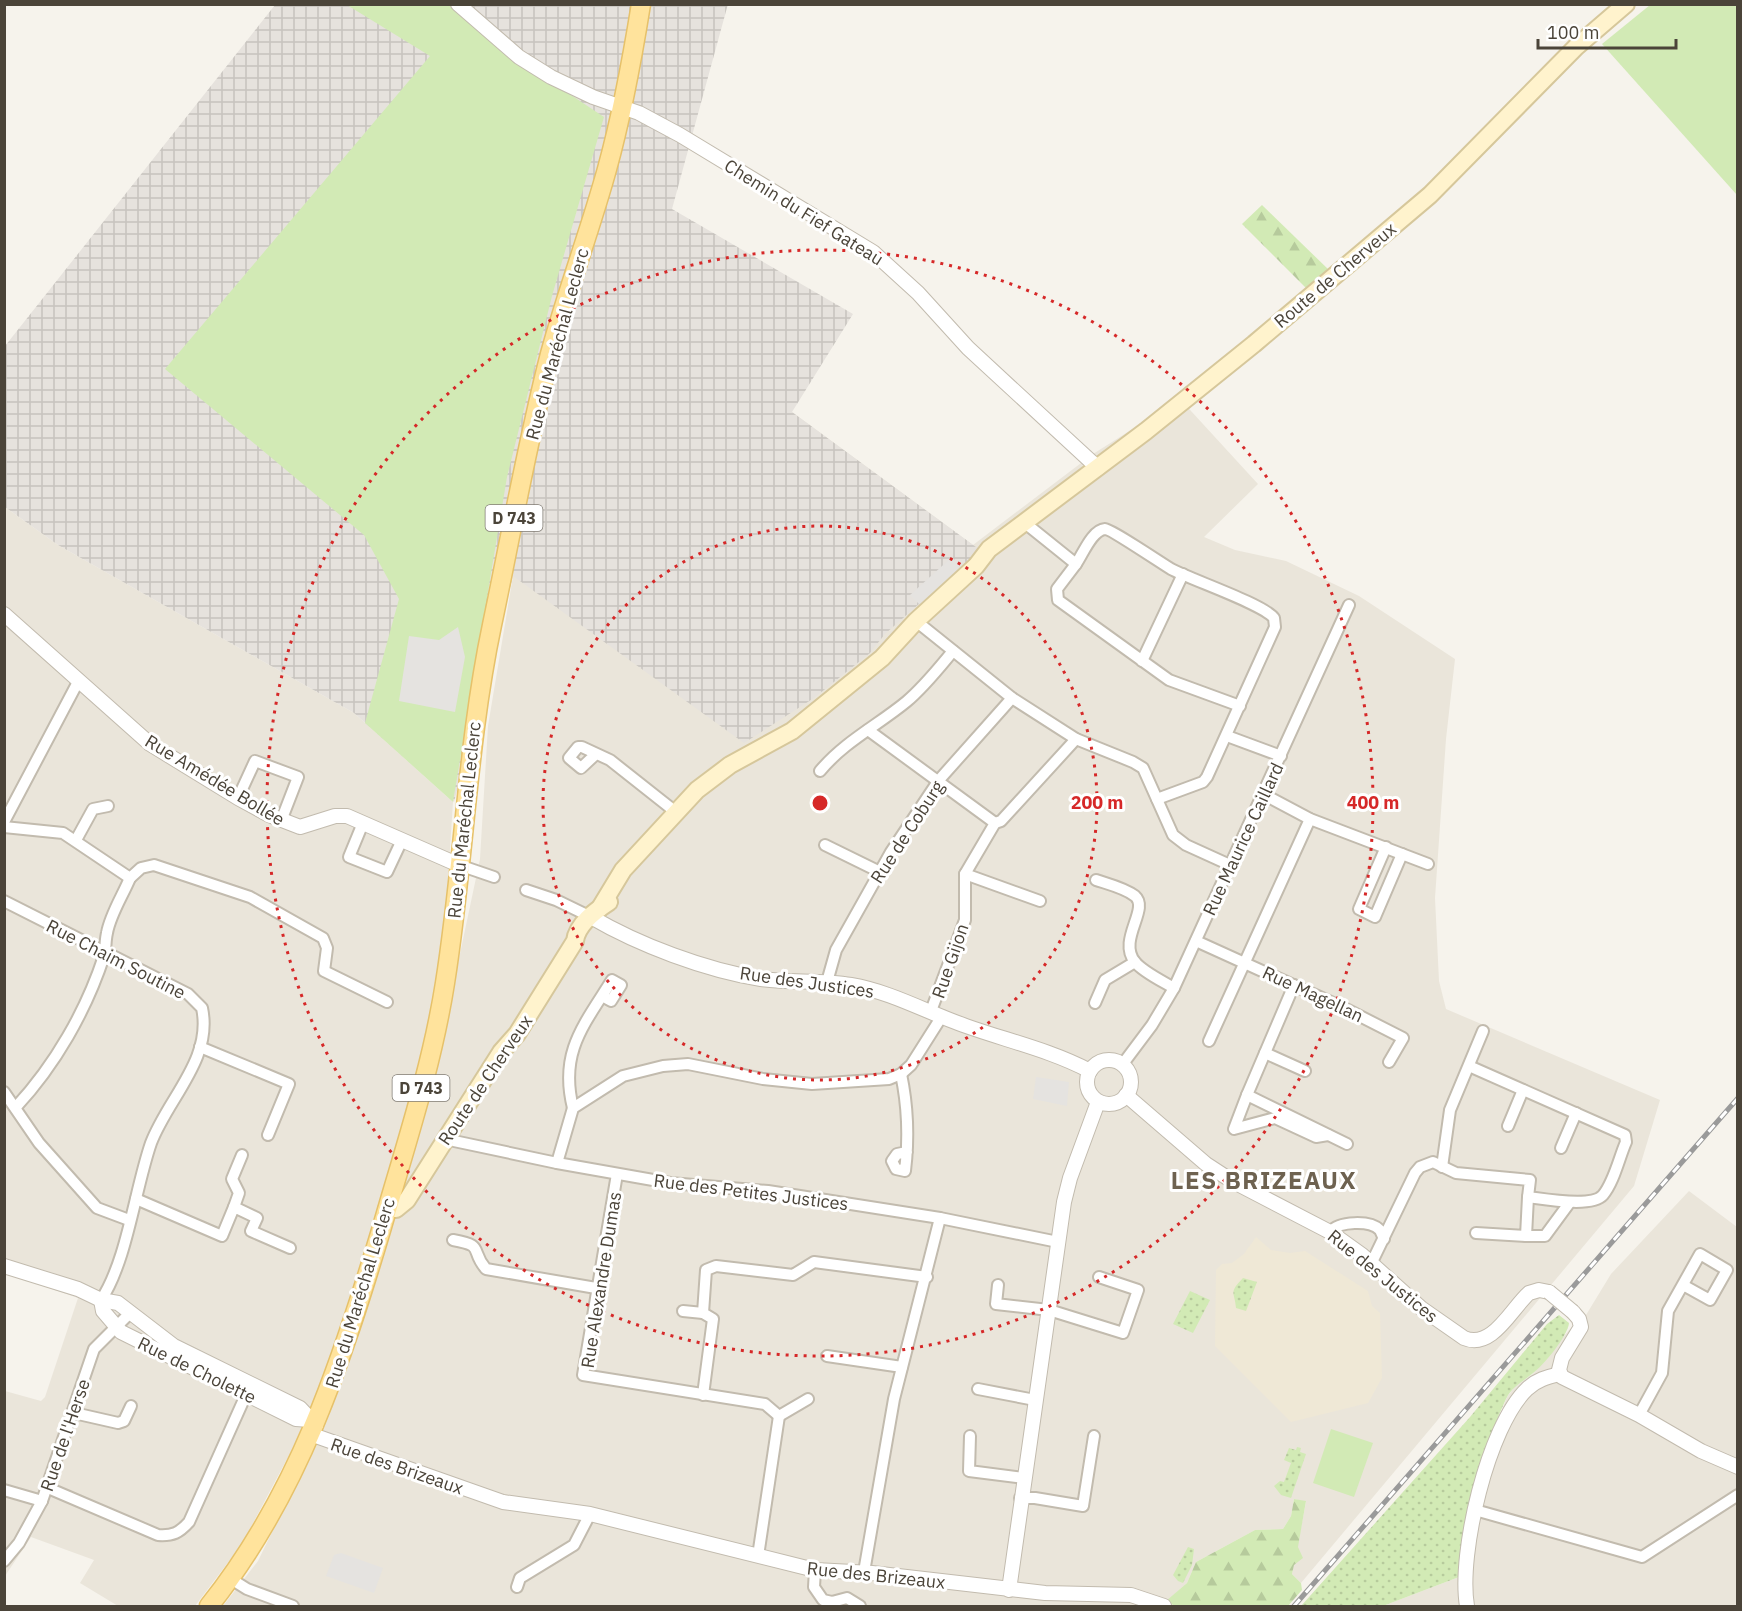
<svg xmlns="http://www.w3.org/2000/svg" width="1742" height="1611" font-family="'IBM Plex Sans',sans-serif">
<defs>
<pattern id="industrial-grid" width="8" height="8" patternUnits="userSpaceOnUse" patternTransform="scale(1.5)"><rect width="8" height="8" fill="#e6e2dd"/><path d="M0 4h8M4 0v8" fill="none" stroke="#c7c3be"/></pattern>
<pattern id="grass-dots" width="8" height="8" patternUnits="userSpaceOnUse" patternTransform="scale(1.5)"><rect width="8" height="8" fill="#d2eab5"/><path d="M2 2h.1M6 6h.1" fill="none" stroke="#b6ca9c" stroke-width="1.8" stroke-linecap="round"/></pattern>
<pattern id="forest-firs" width="22" height="20" patternUnits="userSpaceOnUse" patternTransform="scale(1.5)"><rect width="22" height="20" fill="#d2eab5"/><path d="M5 1l3.5 6h-7zM16 11l3.5 6h-7z" fill="#b6ca9c"/></pattern>
</defs>
<rect width="100%" height="100%" fill="#f6f3ec"/>
<!-- residential -->
<g fill="#eae5da">
<path d="M1180,399L1258,484L1204,537L1235,550L1286,561L1359,596L1455,659L1446,739L1435,898L1439,981L1446,1009L1660,1100L1634,1186L1301,1583L1292,1574L1306,1502L1294,1499L1291,1516L1283,1529L1255,1530L1196,1562L1187,1583L1167,1601L1175,1606H223L258,1561L310,1454L454,982L480,859L488,726L513,576L792,412L973,545L1093,454Z"/>
<path d="M5,507L58,545L354,713L453,802L446,911L432,1006L405,1119L362,1268L314,1408L242,1544L195,1606H118L80,1583L94,1560L31,1537L5,1576V1391L41,1401L45,1397L78,1298L5,1273Z"/>
<path d="M1689,1191L1737,1227V1606H1383L1459,1577L1465,1536L1486,1451L1507,1397L1516,1385L1533,1374L1569,1330L1586,1315L1611,1274Z"/>
</g>
<!-- industrial -->
<path fill="url(#industrial-grid)" d="M728,4L672,209L853,314L792,412L980,550L885,634L870,653L814,698L744,743L513,576L454,802L354,713L58,545L5,507V346L275,5Z"/>
<!-- education -->
<path fill="#efe8d6" d="M1256,1237L1271,1250L1290,1253L1305,1251L1368,1291L1372,1306L1380,1313L1382,1378L1368,1403L1291,1422L1215,1346L1216,1270L1222,1264L1232,1263L1244,1254Z"/>
<!-- grass -->
<g fill="url(#grass-dots)">
<path d="M1243,1278L1257,1282L1246,1311L1236,1308C1235,1292 1228,1293 1243,1278Z"/>
<path d="M1190,1291L1210,1300L1193,1333L1173,1324Z"/>
<path d="M1559,1315L1569,1323C1568,1336 1543,1366 1532,1374C1522,1382 1512,1387 1506,1399C1480,1454 1467,1517 1459,1577L1383,1606H1301L1470,1417L1547,1324Z"/>
<path d="M1297,1447L1301,1448L1300,1452L1306,1454L1291,1498L1281,1495L1274,1486L1280,1481L1284,1482L1291,1463L1284,1460L1289,1448L1296,1450Z"/>
<path d="M1188,1547L1194,1549L1192,1565L1183,1583L1178,1581L1173,1575Z"/>
</g>
<!-- forest -->
<g fill="url(#forest-firs)">
<path d="M1262,205L1330,271L1308,290L1242,224Z"/>
<path d="M1294,1499L1306,1501L1298,1547L1303,1558L1294,1565L1292,1574L1301,1583L1302,1590L1288,1606H1175L1166,1601L1187,1583L1196,1562L1255,1530L1283,1529L1291,1516Z"/>
</g>
<!-- pitch -->
<g fill="#d2eab5">
<path d="M347,5H449L496,45L604,117L552,296L507,477L453,802L365,723L399,599L364,535L165,369L430,56Z"/>
<path d="M1650,5H1737V195L1602,44Z"/>
<path d="M1331,1429L1373,1443L1354,1497L1313,1483Z"/>
</g>
<!-- parking -->
<g fill="#e5e3e0">
<path d="M952,557L963,568L921,606L910,595Z"/>
<path d="M458,627L465,657L455,712L399,701L409,636L439,640Z"/>
<path d="M1036,1077L1069,1082L1067,1106L1033,1099Z"/>
<path d="M341,1553L383,1568L374,1593L326,1576L334,1555Z"/>
</g>
<g fill="none" stroke-linecap="round" stroke-linejoin="round">
<defs>
<g id="minor">
<path d="M1025,523L1076,564C1083,554 1092,530 1105,529C1111,529 1161,563 1171,569C1192,580 1263,604 1274,618L1275,627L1207,777L1203,782L1157,799"/>
<path d="M1076,564L1057,589L1058,600L1169,680L1240,706"/>
<path d="M916,621L1012,698L1076,739L1133,762L1143,768L1173,835L1186,845L1230,865"/>
<path d="M1142,661L1183,574"/>
<path d="M868,730L995,823L965,874V920L931,1011"/>
<path d="M1227,736L1281,756"/>
<path d="M596,754L581,768L569,758L578,747H582L610,760L677,813"/>
<path d="M820,771C844,742 878,725 906,702C924,687 938,669 953,651"/>
<path d="M1263,794L1310,819L1428,864"/>
<path d="M238,798L255,761L298,777L281,821"/>
<path d="M4,822L79,680"/>
<path d="M363,823L349,857L387,872L402,840"/>
<path d="M995,823L1001,821L1076,739"/>
<path d="M4,827L63,833L130,878L141,868L154,865L250,897L323,938L327,948L324,971L387,1002"/>
<path d="M76,840L93,809L108,806"/>
<path d="M825,845L880,872"/>
<path d="M1386,847L1359,909L1375,917L1402,854"/>
<path d="M459,865L494,877"/>
<path d="M965,874L1040,901"/>
<path d="M1096,880C1108,884 1125,888 1135,896C1150,909 1117,940 1135,962C1143,972 1162,981 1174,988"/>
<path d="M526,890L556,900L591,917"/>
<path d="M4,901L188,994L202,1008C213,1059 168,1098 151,1143C135,1189 127,1261 101,1300"/>
<path d="M1196,941L1346,1009L1403,1038L1389,1062"/>
<path d="M827,982L836,950L891,852L939,780L1012,698"/>
<path d="M1294,985L1247,1095L1347,1144"/>
<path d="M1095,1003L1105,980L1135,962"/>
<path d="M1209,1041L1310,819"/>
<path d="M200,1047L289,1084L268,1135"/>
<path d="M1265,1053L1305,1071"/>
<path d="M1122,1065L1152,1025L1174,988L1349,605"/>
<path d="M901,1074C908,1107 909,1138 905,1171L896,1169L892,1161L897,1154L907,1152"/>
<path d="M4,1092L39,1143L97,1208L129,1220"/>
<path d="M1247,1095L1234,1129L1275,1118L1316,1137L1328,1135"/>
<path d="M16,1107C55,1065 86,1011 104,956C106,949 105,941 107,933C110,915 123,895 130,878"/>
<path d="M573,1108C559,1052 584,1025 612,980L621,985L611,1001L602,996"/>
<path d="M1508,1126L1523,1090"/>
<path d="M447,1136L454,1141L557,1163L670,1183L768,1191L940,1218L1058,1242"/>
<path d="M1561,1148L1576,1113"/>
<path d="M557,1163L573,1108L623,1076L663,1066L688,1064L763,1079L812,1084L889,1079L901,1074L911,1065L942,1016"/>
<path d="M1442,1167L1450,1110L1483,1031"/>
<path d="M617,1174L583,1375L765,1404L779,1416L808,1399"/>
<path d="M136,1199L222,1236L234,1207L257,1218L251,1231L290,1248"/>
<path d="M234,1207L239,1193L232,1179L242,1155"/>
<path d="M1330,1232C1339,1221 1370,1220 1380,1230L1384,1239"/>
<path d="M1476,1233L1526,1236L1528,1197"/>
<path d="M1526,1236H1545L1570,1202"/>
<path d="M453,1240C486,1246 469,1249 486,1269L596,1288"/>
<path d="M1371,1264L1415,1173L1420,1167L1433,1162L1456,1173L1530,1180L1528,1197C1544,1199 1592,1208 1603,1195C1614,1182 1619,1158 1626,1142L1625,1135L1469,1066"/>
<path d="M998,1285L996,1304L1049,1310L1123,1333L1138,1290L1099,1277"/>
<path d="M683,1311L703,1313"/>
<path d="M827,1356L902,1367"/>
<path d="M978,1389L1035,1400"/>
<path d="M703,1395L713,1319L703,1313L706,1270L716,1266L793,1275L814,1262L927,1277"/>
<path d="M74,1413L118,1423L124,1421L131,1406"/>
<path d="M1639,1415L1662,1373L1668,1311L1700,1254L1727,1270L1710,1300L1683,1285"/>
<path d="M970,1436L969,1471L1024,1478"/>
<path d="M48,1488L158,1535C173,1536 179,1533 189,1522L249,1388"/>
<path d="M4,1490L42,1501"/>
<path d="M1020,1498H1035L1083,1506L1094,1436"/>
<path d="M1475,1510L1642,1557L1738,1495"/>
<path d="M758,1556L779,1416"/>
<path d="M4,1561L19,1543L42,1501L94,1349L130,1313"/>
<path d="M815,1570L814,1587L823,1600L832,1602L847,1598L860,1606"/>
<path d="M864,1572L894,1399L940,1218"/>
<path d="M231,1579L247,1589L293,1606"/>
<path d="M517,1587L520,1578L574,1545L590,1514"/>
</g>
<g id="tertiary">
<path d="M458,4L519,57L551,77L593,97L639,113L680,135L873,252L918,293L968,348L1098,468"/>
<path d="M4,614L150,744L238,798L269,815L300,827L335,816H347L459,865"/>
<path d="M591,917C639,945 705,970 761,979C791,983 821,980 851,985C892,992 928,1013 966,1026C1008,1041 1050,1050 1090,1071"/>
<circle cx="1109" cy="1082" r="22"/>
<path d="M1126,1095L1206,1164L1232,1181L1330,1232L1362,1255L1421,1308L1464,1338C1492,1350 1511,1309 1529,1293L1539,1290L1549,1292"/>
<path d="M4,1266L78,1289L101,1300L118,1303L174,1346L300,1408L316,1425"/>
<path d="M101,1300L103,1311L121,1332L296,1419L310,1420"/>
<path d="M1573,1312L1579,1319L1581,1327L1562,1358L1559,1370L1562,1377L1639,1415L1701,1451L1738,1467"/>
<path d="M310,1434L503,1502L590,1514L815,1570L872,1573L1045,1593L1131,1595L1164,1606"/>
<path d="M1009,1590L1064,1202L1070,1178L1098,1102"/>
<path d="M1467,1606C1458,1554 1488,1426 1527,1389C1536,1380 1547,1377 1560,1374"/>
</g>
<g id="secondary">
<path d="M600,908L623,870L697,790L730,765L792,731L882,658L916,621L976,566L989,549L1146,431L1254,344L1430,195L1576,47L1626,4"/>
<path d="M387,1209H396L407,1200L501,1052L517,1034L575,941C577,924 595,911 609,902"/>
</g>
<path id="primary" d="M209,1606C298,1495 342,1361 382,1227C405,1147 432,1066 445,983C464,864 467,743 492,625C511,535 527,443 550,354C567,291 590,231 607,169C622,115 632,60 641,4"/>
</defs>
<!-- minor casing -->
<use href="#minor" stroke="#c2bbae" stroke-width="14"/>
<!-- tertiary casing -->
<use href="#tertiary" stroke="#c2bbae" stroke-width="16"/>
<!-- secondary casing -->
<use href="#secondary" stroke="#d6c79b" stroke-width="20"/>
<!-- primary casing -->
<use href="#primary" stroke="#e6c16a" stroke-width="21"/>
<!-- minor -->
<use href="#minor" stroke="#fff" stroke-width="10"/>
<!-- tertiary -->
<use href="#tertiary" stroke="#fff" stroke-width="14"/>
<!-- secondary -->
<use href="#secondary" stroke="#fff3cd" stroke-width="16"/>
<!-- primary -->
<use href="#primary" stroke="#ffe39c" stroke-width="18"/>
<defs>
<path id="rail" d="M1294,1606L1738,1098"/>
</defs>
<!-- rail casing -->
<use href="#rail" stroke="#9a9a9a" stroke-width="5"/>
<!-- rail -->
<use href="#rail" stroke="#fff" stroke-width="3" stroke-dasharray="9" stroke-linecap="butt"/>
<defs>
<path id="tertiary-bridge" d="M1549,1292L1573,1312"/>
</defs>
<!-- tertiary-bridge casing -->
<use href="#tertiary-bridge" stroke="#c2bbae" stroke-width="16" stroke-linecap="butt"/>
<!-- tertiary-bridge -->
<use href="#tertiary-bridge" stroke="#fff" stroke-width="14"/>
</g>
<!-- distance rings -->
<g fill="none" stroke="#d62828" stroke-width="3" stroke-dasharray="3 6">
<circle cx="820" cy="803" r="277"/>
<circle cx="820" cy="803" r="553"/>
</g>
<g text-anchor="middle" dominant-baseline="central" stroke-width="6" stroke-linejoin="round" paint-order="stroke">
<!-- shield labels -->
<g fill="#fff" stroke="#817c74" stroke-width="1.5">
<rect x="485.5" y="505" width="57" height="26" rx="4.5"/>
<rect x="392.5" y="1075" width="57" height="26" rx="4.5"/>
</g>
<g font-size="16" font-weight="bold" fill="#4b4439">
<text x="514" y="518">D 743</text>
<text x="421" y="1088">D 743</text>
</g>
<!-- street labels -->
<g font-size="18" fill="#4b4439" stroke="#fff">
<text transform="translate(804 212) rotate(32)">Chemin du Fief Gateau</text>
<text transform="translate(1335 275) rotate(-40)">Route de Cherveux</text>
<text transform="translate(557 344) rotate(-75)">Rue du Maréchal Leclerc</text>
<text transform="translate(215 780) rotate(31)">Rue Amédée Bollée</text>
<text transform="translate(464 820) rotate(-84)">Rue du Maréchal Leclerc</text>
<text transform="translate(907 832) rotate(-57)">Rue de Coburg</text>
<text transform="translate(1243 839) rotate(-65)">Rue Maurice Caillard</text>
<text transform="translate(116 959) rotate(27)">Rue Chaim Soutine</text>
<text transform="translate(950 961) rotate(-71)">Rue Gijon</text>
<text transform="translate(807 982) rotate(8)">Rue des Justices</text>
<text transform="translate(1313 994) rotate(25)">Rue Magellan</text>
<text transform="translate(485 1080) rotate(-56)">Route de Cherveux</text>
<text transform="translate(751 1192) rotate(7)">Rue des Petites Justices</text>
<text transform="translate(1383 1276) rotate(39)">Rue des Justices</text>
<text transform="translate(601 1280) rotate(-81)">Rue Alexandre Dumas</text>
<text transform="translate(360 1293) rotate(-73)">Rue du Maréchal Leclerc</text>
<text transform="translate(197 1370) rotate(26)">Rue de Cholette</text>
<text transform="translate(65 1435) rotate(-71)">Rue de l'Herse</text>
<text transform="translate(397 1466) rotate(19)">Rue des Brizeaux</text>
<text transform="translate(876 1575) rotate(6)">Rue des Brizeaux</text>
</g>
<!-- district labels -->
<g font-size="24" font-weight="bold" letter-spacing="1.5" fill="#6e6250" stroke="#fff">
<text x="1264" y="1180">LES BRIZEAUX</text>
</g>
</g>
<circle cx="820" cy="803" r="9" fill="#d62828" stroke="#fff" stroke-width="3"/>
<g font-size="18" text-anchor="middle" font-weight="bold" fill="#d62828" stroke="#fff" stroke-width="6" stroke-linejoin="round" paint-order="stroke">
<text x="1097" y="809">200 m</text>
<text x="1373" y="809">400 m</text>
</g>
<!-- border -->
<rect width="1742" height="1611" fill="none" stroke="#4b4439" stroke-width="12"/>
<!-- scale -->
<path d="M1538 39v9h138v-9" fill="none" stroke="#4b4439" stroke-width="3"/>
<text x="1547" y="39" font-size="18" fill="#4b4439" stroke="#ffffff" stroke-width="4.5" paint-order="stroke">100 m</text>
</svg>
